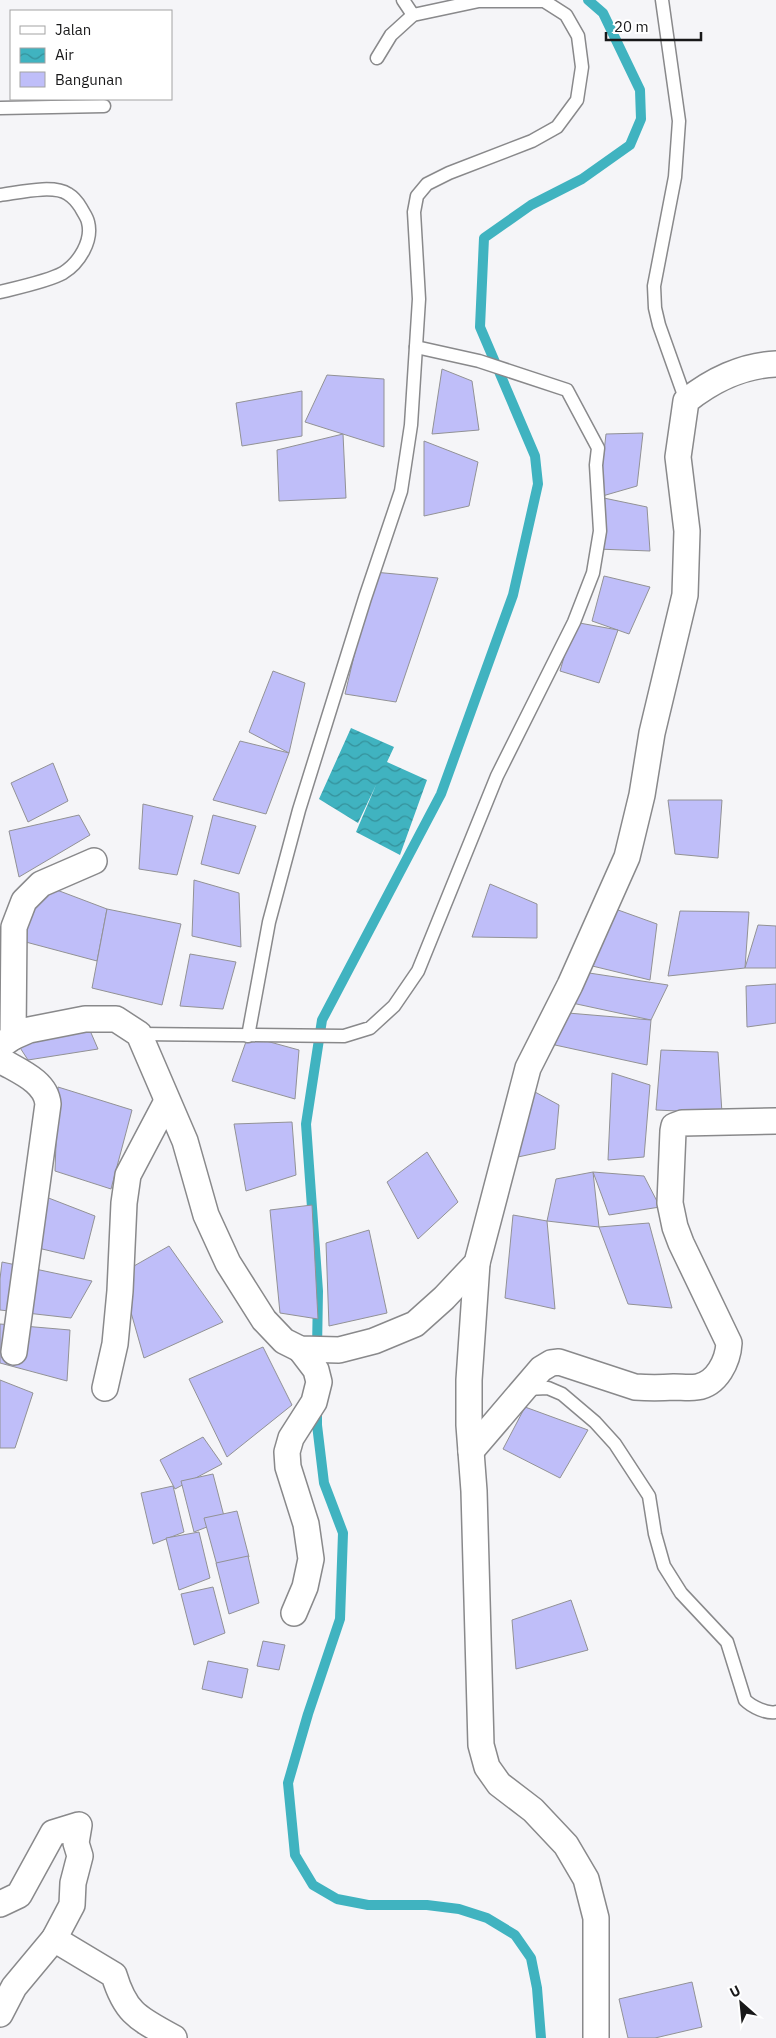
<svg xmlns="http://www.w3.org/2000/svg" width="776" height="2038" font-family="'IBM Plex Sans',sans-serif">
<defs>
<pattern id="water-waves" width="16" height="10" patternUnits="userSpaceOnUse" patternTransform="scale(1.25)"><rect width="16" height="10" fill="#40b3c0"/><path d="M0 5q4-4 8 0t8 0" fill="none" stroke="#35919b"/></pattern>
</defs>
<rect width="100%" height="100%" fill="#f5f5f8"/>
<!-- water -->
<path fill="url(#water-waves)" d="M351,728L394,747L387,762L427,780L400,855L356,832L376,785L358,823L319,799Z"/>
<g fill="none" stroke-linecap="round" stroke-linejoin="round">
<!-- stream -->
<g stroke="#40b3c0" stroke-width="10">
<path d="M317,1350L318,1291L306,1124L322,1020L441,794L513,595L538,484L535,456L480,327L484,238L531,205L582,179L630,145L641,119L640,90L603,13L588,0"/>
<path d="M317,1407V1425L324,1483L343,1533L340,1619L308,1714L288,1783L295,1855L313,1885L337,1899L368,1905H427L459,1909L487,1918L515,1935L531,1958L537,1988L541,2038"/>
</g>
</g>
<!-- building -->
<g fill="#bfbef9" stroke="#929295">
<path d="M442,369L472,381L479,430L432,434Z"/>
<path d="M327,375L384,379V447L305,422Z"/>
<path d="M302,391V436L242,446L236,403Z"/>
<path d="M643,433L637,486L599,497L606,434Z"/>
<path d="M343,434L346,498L279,501L277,450Z"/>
<path d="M424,441L478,462L469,506L424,516Z"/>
<path d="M599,497L647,507L650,551L597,549Z"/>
<path d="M374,572L438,578L396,702L345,694Z"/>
<path d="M604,576L650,587L629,634L592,621Z"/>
<path d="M574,622L618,630L599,683L560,671Z"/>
<path d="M273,671L305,683L289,753L249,732Z"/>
<path d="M240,741L289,753L266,814L213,800Z"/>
<path d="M53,763L68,801L28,822L11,783Z"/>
<path d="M668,800H722L718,858L675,854Z"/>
<path d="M143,804L193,816L177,875L139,869Z"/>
<path d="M79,815L90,835L19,877L9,831Z"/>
<path d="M213,815L256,826L239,874L201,864Z"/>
<path d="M194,880L239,893L241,947L192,936Z"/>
<path d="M41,884L107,909L97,961L22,941Z"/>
<path d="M490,884L537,904V938L472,937Z"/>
<path d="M607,906L657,924L650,980L580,963Z"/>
<path d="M107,909L181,924L162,1005L92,988Z"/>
<path d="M680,911L749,912L745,968L668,976Z"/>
<path d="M758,925L776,926V968H745Z"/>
<path d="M190,954L236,962L223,1009L180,1006Z"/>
<path d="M576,971L668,985L651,1020L572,1003Z"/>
<path d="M776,984V1023L747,1027L746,986Z"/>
<path d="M556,1012L651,1020L647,1065L555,1045Z"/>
<path d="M85,1019L98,1049L28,1060L13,1037Z"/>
<path d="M248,1036L299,1050L295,1099L232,1081Z"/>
<path d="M661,1050L718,1052L722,1113L656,1110Z"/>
<path d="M612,1073L650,1085L644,1157L608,1160Z"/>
<path d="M58,1087L132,1110L111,1189L55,1171Z"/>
<path d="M535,1092L559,1105L555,1149L518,1157Z"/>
<path d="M292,1122L296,1175L246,1191L234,1124Z"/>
<path d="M427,1152L458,1202L418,1239L387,1182Z"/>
<path d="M593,1172L599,1227L547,1221L556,1179Z"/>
<path d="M593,1172L644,1176L660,1207L609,1215Z"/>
<path d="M46,1197L95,1216L84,1259L38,1248Z"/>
<path d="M312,1205L318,1319L280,1313L270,1210Z"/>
<path d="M513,1215L547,1221L555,1309L505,1298Z"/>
<path d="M649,1223L672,1308L628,1304L599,1227Z"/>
<path d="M369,1230L387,1313L329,1326L326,1243Z"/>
<path d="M169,1246L223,1322L144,1358L120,1274Z"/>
<path d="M2,1262L92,1281L71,1318L0,1310V1279Z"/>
<path d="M0,1324L70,1330L67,1381L0,1363Z"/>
<path d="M263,1347L292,1405L227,1457L189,1379Z"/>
<path d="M0,1380L33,1393L15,1448H0Z"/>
<path d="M525,1407L588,1430L560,1478L503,1449Z"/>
<path d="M203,1437L222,1464L175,1489L160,1460Z"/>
<path d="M213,1474L225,1520L194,1532L181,1481Z"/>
<path d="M173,1486L184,1532L153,1544L141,1493Z"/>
<path d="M237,1511L249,1557L218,1569L204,1518Z"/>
<path d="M199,1532L210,1578L179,1590L166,1538Z"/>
<path d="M248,1556L259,1603L229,1614L216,1563Z"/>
<path d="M213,1587L225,1633L194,1645L181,1594Z"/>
<path d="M571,1600L588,1650L516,1669L512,1620Z"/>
<path d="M263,1641L285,1645L279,1670L257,1666Z"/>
<path d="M208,1661L248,1669L242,1698L202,1689Z"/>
<path d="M692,1982L702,2027L655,2038H628L619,1999Z"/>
</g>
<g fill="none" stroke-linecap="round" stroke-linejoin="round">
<defs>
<g id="lane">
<path d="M403,0L413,15"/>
<path d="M662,0L679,121L675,177L654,286L655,308L659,325L686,401"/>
<path d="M0,108L104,106"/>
<path d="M0,195C17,193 53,184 68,194C73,197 78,203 81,208C83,212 87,217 88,222C93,241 79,263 63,273C49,281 16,288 0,292"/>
<path d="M139,1034L344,1036L370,1028L394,1006L418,971L497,776L574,622L593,573L600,531L596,465L598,448L567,390L479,361L416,347"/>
<path d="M248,1036L269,922L299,810L365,598L401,491L411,425L419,299L414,212L417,196L427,184L449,173L532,141L557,127L577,100L582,67L578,36L566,15L544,1H479L413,15L391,35L377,58"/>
<path d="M526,1389L548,1388L562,1394L595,1422L615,1444L649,1496L655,1534L664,1566L681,1593L727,1642L745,1700C752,1707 767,1714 776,1712"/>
</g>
<g id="street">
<path d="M13,1037L14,927L24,901L41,884L94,861"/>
<path d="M0,1046L13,1037L29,1030L85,1019H116L139,1034L185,1141L206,1215L228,1263L264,1320L284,1341L300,1349L339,1350L374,1341L415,1324L444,1298L477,1263L528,1068L570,985L627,857L642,795L652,733L685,595L687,531L678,457L686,401C711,381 743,365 776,364"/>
<path d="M0,1060C18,1071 46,1081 48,1104L14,1352"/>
<path d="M477,1263L469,1380V1425L474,1491L481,1745L487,1767L499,1784L533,1810L566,1845L586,1879L596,1918V2038"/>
<path d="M105,1388L115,1344L120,1291L124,1203L128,1175L167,1101"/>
<path d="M471,1451L541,1369L551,1363L559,1362L635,1387C648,1388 661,1388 674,1387C681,1387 690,1388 697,1387C717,1384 728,1361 729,1343L681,1243L675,1227L670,1203L673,1131L674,1126L682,1123L776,1121"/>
<path d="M294,1613L305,1587L311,1559L306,1524L288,1467L287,1452L291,1438L314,1402L319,1382L316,1370L300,1349"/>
<path d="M0,1904L19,1895L53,1833L79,1825L76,1843L80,1856L73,1883L72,1905L54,1939L14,1987L0,2014"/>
<path d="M54,1939L114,1975C126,2015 140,2019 174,2038"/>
</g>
</defs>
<!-- lane casing -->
<use href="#lane" stroke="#89898b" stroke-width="15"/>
<!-- street casing -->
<use href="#street" stroke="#89898b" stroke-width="28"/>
<!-- lane -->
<use href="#lane" stroke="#fff" stroke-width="12"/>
<!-- street -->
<use href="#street" stroke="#fff" stroke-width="25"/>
</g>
<!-- legend -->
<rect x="10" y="10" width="162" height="90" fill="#ffffff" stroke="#a3a3a3"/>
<rect x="20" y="26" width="25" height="8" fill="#ffffff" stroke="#a3a3a3"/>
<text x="55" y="35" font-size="15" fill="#181819">Jalan</text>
<rect x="20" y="48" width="25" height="15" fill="url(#water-waves)" stroke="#a3a3a3"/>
<text x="55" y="60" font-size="15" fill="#181819">Air</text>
<rect x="20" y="72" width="25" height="15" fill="#bfbef9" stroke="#a3a3a3"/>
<text x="55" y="85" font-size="15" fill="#181819">Bangunan</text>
<!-- north arrow -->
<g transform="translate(741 2003) rotate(333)" stroke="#ffffff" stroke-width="4" paint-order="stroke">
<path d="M0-4L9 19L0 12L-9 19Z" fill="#181819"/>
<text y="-8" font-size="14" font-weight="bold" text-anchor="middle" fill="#181819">U</text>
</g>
<!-- scale -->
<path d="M606 32v8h95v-8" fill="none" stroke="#181819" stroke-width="2.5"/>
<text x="614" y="32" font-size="15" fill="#181819" stroke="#ffffff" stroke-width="4" paint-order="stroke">20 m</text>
</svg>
